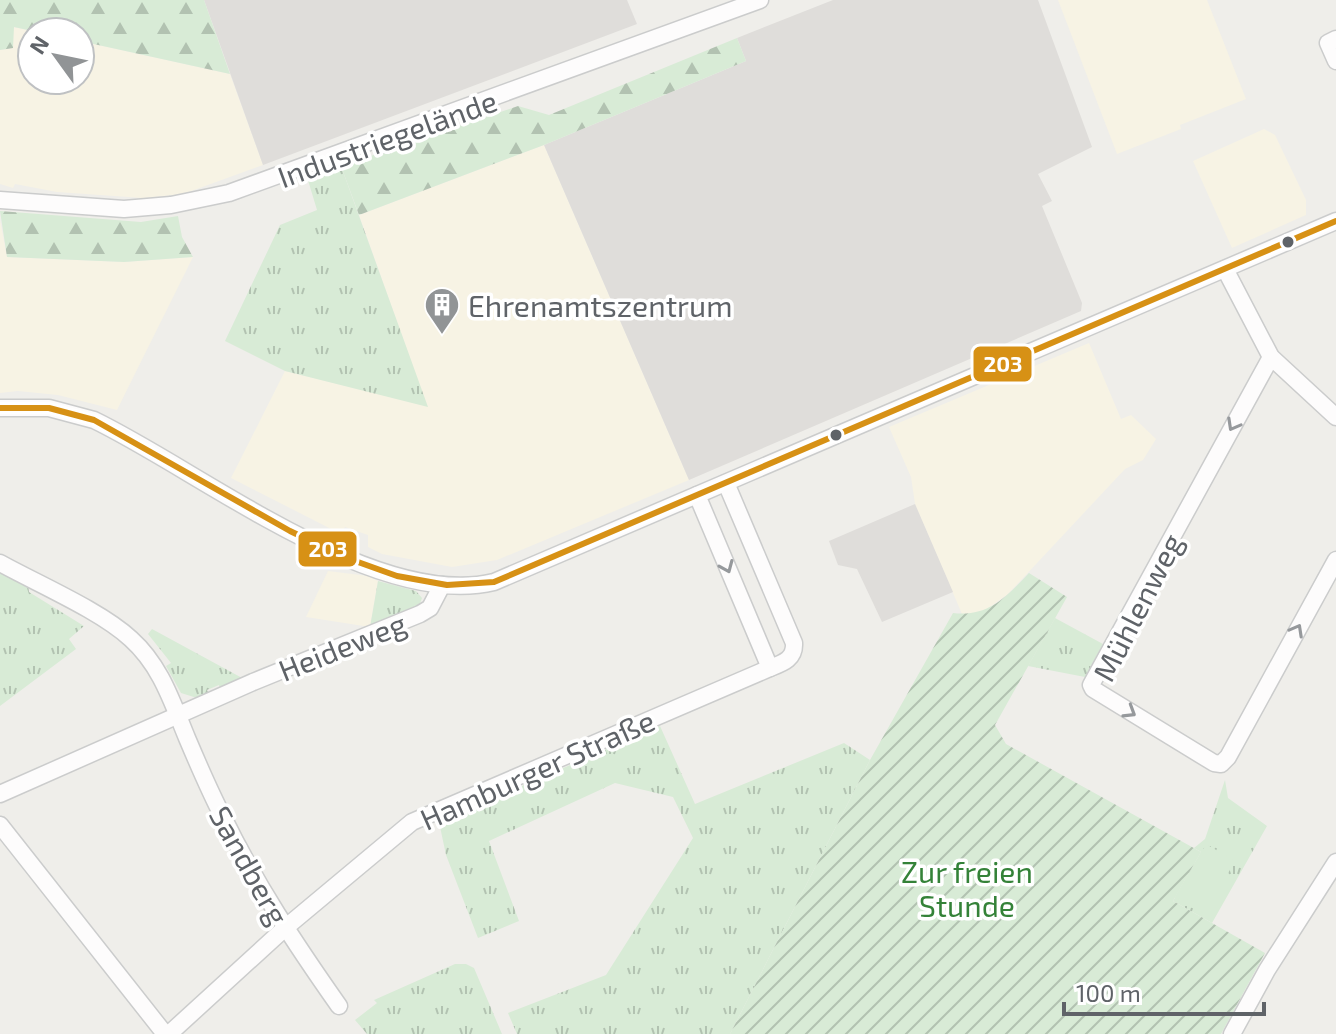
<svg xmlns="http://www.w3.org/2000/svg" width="1336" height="1034" font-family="'Exo 2',sans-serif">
<defs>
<pattern id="grass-tufts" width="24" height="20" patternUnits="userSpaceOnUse" patternTransform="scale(2)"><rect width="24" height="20" fill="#d8ebd6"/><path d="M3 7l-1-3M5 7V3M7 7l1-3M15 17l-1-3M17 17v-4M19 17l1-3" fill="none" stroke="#b2c2b1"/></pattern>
<pattern id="forest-firs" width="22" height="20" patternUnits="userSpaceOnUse" patternTransform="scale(2)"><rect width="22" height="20" fill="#d8ebd6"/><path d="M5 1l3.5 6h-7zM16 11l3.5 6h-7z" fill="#b2c2b1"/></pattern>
<pattern id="garden-furrows" width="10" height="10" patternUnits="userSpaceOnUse" patternTransform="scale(2)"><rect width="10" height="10" fill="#d8ebd6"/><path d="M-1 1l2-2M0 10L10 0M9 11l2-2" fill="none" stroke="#b2c2b1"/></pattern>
</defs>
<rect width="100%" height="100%" fill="#efeeea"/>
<!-- commercial -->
<g fill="#f7f3e4">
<path d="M1058,0H1207L1246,99L1180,125L1181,129L1117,154Z"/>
<path d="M13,27L37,32H32V80H80V41L230,74L263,165L183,194L143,198L57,192L15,184L13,188L0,184V50L13,48Z"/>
<path d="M1264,129L1275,135L1306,200V215L1232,248L1193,161Z"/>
<path d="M544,145L689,480L497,560L452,567L382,554L368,547V535L345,527L341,534L231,478L285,371L427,406L359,215Z"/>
<path d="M0,220L7,257L124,262L193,257L117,410L58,395L18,391L0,393Z"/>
<path d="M1089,343L1121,419L1131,415L1156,439L1143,460L1125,469L1008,594L983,612L962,614L915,504L911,477L889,427Z"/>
<path d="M328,571L368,576L378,581L370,627L306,617Z"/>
</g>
<!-- industrial -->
<g fill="#dfddda">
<path d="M204,0H627L637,24L263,165Z"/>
<path d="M833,0H1038L1092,147L1038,174L1052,201L1042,206L1082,303L1081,311L689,480L544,145L746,61L737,38Z"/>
<path d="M915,504L953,592L882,622L857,569L838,565L829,541Z"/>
</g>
<!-- grass -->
<g fill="url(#grass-tufts)">
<path d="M341,166L428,407L285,371L225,341L280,225L317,210L307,177Z"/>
<path d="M0,569L28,584L29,592L84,626L69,639L76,649L0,706Z"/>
<path d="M378,581L416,591L422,598L419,606L370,627Z"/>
<path d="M1055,618L1103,644L1085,677L1028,666Z"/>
<path d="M152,629L244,679L220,689L219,685L207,690L209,694L197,698L181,693L166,666L171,663L148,634Z"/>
<path d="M660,726L695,804L844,743L870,760L730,1034H517L508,1013L606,975L693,838L673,797L615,783L489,841L519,921L478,938L446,855L439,822Z"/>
<path d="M1225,780L1228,798L1267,826L1212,923L1173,901L1201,852L1194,848L1205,839Z"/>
<path d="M455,964H466L474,968L502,1034H367L355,1020L377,1003L374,1000Z"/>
</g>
<!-- forest -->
<g fill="url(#forest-firs)">
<path d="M0,0H204L230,74L80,41V32H37L14,27L13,48L0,50Z"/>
<path d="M737,38L746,61L544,145L359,215L341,166L518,106L549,115Z"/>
<path d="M0,211L141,222L178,216L182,237L193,257L124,262L7,257Z"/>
</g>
<!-- garden -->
<path fill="url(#garden-furrows)" d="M1029,573L1067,597L995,725L1006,744L1201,852L1173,901L1265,953L1221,1034H730L870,760L953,613C989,617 1006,597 1029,573Z"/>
<!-- pitch -->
<path fill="#d8ebd6" d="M1206,844L1235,861L1205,914L1175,897Z"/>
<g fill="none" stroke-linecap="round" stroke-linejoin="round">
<defs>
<g id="minor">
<path d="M1336,39L1328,43L1336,61"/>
<path d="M0,200L124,209L171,205L229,193L760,0"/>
<path d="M1225,269L1271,357L1336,417"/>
<path d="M1271,357L1091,685L1093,689L1214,763L1221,764L1228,757L1336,560"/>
<path d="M0,408H49L94,420C200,471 376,611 494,582L1336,221"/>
<path d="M697,495L770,668C783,663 795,659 794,643L726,483"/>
<path d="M0,563C38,584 101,611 131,639C161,666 172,702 187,738C198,764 209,790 222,815C255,883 296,945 339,1006"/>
<path d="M0,794L253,682L420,614L430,608L442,585"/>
<path d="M0,825L165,1034"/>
<path d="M169,1034L285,928L412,822L770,668"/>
<path d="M1232,1034L1267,970L1336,862"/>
</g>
</defs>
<!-- minor casing -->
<use href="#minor" stroke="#cbcccc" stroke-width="19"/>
<!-- minor -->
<use href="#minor" stroke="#fdfcfc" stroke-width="16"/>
<defs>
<path id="bus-1" d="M0,408H49L94,420L290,531L344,557L397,576L447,585L494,582L1336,221"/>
</defs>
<!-- bus-1 casing -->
<use href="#bus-1" stroke="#fff" stroke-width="12"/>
<!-- bus-1 -->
<use href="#bus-1" stroke="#d79115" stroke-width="6"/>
</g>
<!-- one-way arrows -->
<defs><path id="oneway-chevron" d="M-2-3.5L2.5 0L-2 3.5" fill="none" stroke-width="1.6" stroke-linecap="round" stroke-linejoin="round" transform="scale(2)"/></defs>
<g stroke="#96999c">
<use href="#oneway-chevron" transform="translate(1233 425) rotate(119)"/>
<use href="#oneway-chevron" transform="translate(727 567) rotate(67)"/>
<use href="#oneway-chevron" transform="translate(1297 630) rotate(-61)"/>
<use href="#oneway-chevron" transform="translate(1130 712) rotate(32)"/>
</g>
<!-- icons -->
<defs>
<symbol id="building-pin" viewBox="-11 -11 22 30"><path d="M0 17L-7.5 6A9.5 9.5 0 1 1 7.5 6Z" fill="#919496" stroke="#fff"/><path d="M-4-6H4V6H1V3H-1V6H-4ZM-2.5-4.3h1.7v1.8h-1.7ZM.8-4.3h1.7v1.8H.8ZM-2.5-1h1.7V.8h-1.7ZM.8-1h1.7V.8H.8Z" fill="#fff"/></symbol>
</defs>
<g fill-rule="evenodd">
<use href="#building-pin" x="422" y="285" width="40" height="54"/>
</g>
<!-- markers -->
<g fill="#5f6368" stroke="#fff" stroke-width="3">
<circle cx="1288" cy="242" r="7"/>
<circle cx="836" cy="435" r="7"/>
</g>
<g text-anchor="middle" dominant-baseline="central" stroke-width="7" stroke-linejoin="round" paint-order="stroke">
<!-- street labels -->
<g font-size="30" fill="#5f6368" stroke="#fff">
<text transform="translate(387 138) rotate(-20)">Industriegelände</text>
<text transform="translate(1137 607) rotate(-63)">Mühlenweg</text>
<text transform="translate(342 646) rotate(-22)">Heideweg</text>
<text transform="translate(537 769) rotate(-24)">Hamburger Straße</text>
<text transform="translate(250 865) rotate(61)">Sandberg</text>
</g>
<!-- poi labels -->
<g font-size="30" fill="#5f6368" stroke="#fff" text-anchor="start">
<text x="468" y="305">Ehrenamtszentrum</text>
</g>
<!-- park labels -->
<g font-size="30" fill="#348238" stroke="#fff">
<text x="967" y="871">Zur freien<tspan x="967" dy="34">Stunde</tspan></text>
</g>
</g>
<g stroke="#fff" stroke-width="3">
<rect x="972" y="345" width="61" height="38" rx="8" fill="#d79115"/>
<rect x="297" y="530" width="61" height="38" rx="8" fill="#d79115"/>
</g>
<g font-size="22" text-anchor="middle" font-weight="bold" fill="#fff">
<text x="1003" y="372">203</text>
<text x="328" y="557">203</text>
</g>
<!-- north arrow -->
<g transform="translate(56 56) rotate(303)"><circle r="38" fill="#ffffff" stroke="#bfc1c3" stroke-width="2"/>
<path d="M0-6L14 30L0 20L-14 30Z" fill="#919496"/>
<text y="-12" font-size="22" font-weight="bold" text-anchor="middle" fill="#5f6368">N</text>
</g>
<!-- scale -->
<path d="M1064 1002v12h200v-12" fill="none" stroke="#5f6368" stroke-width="4"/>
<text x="1076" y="1002" font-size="24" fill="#5f6368" stroke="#ffffff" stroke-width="6" paint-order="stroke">100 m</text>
</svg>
